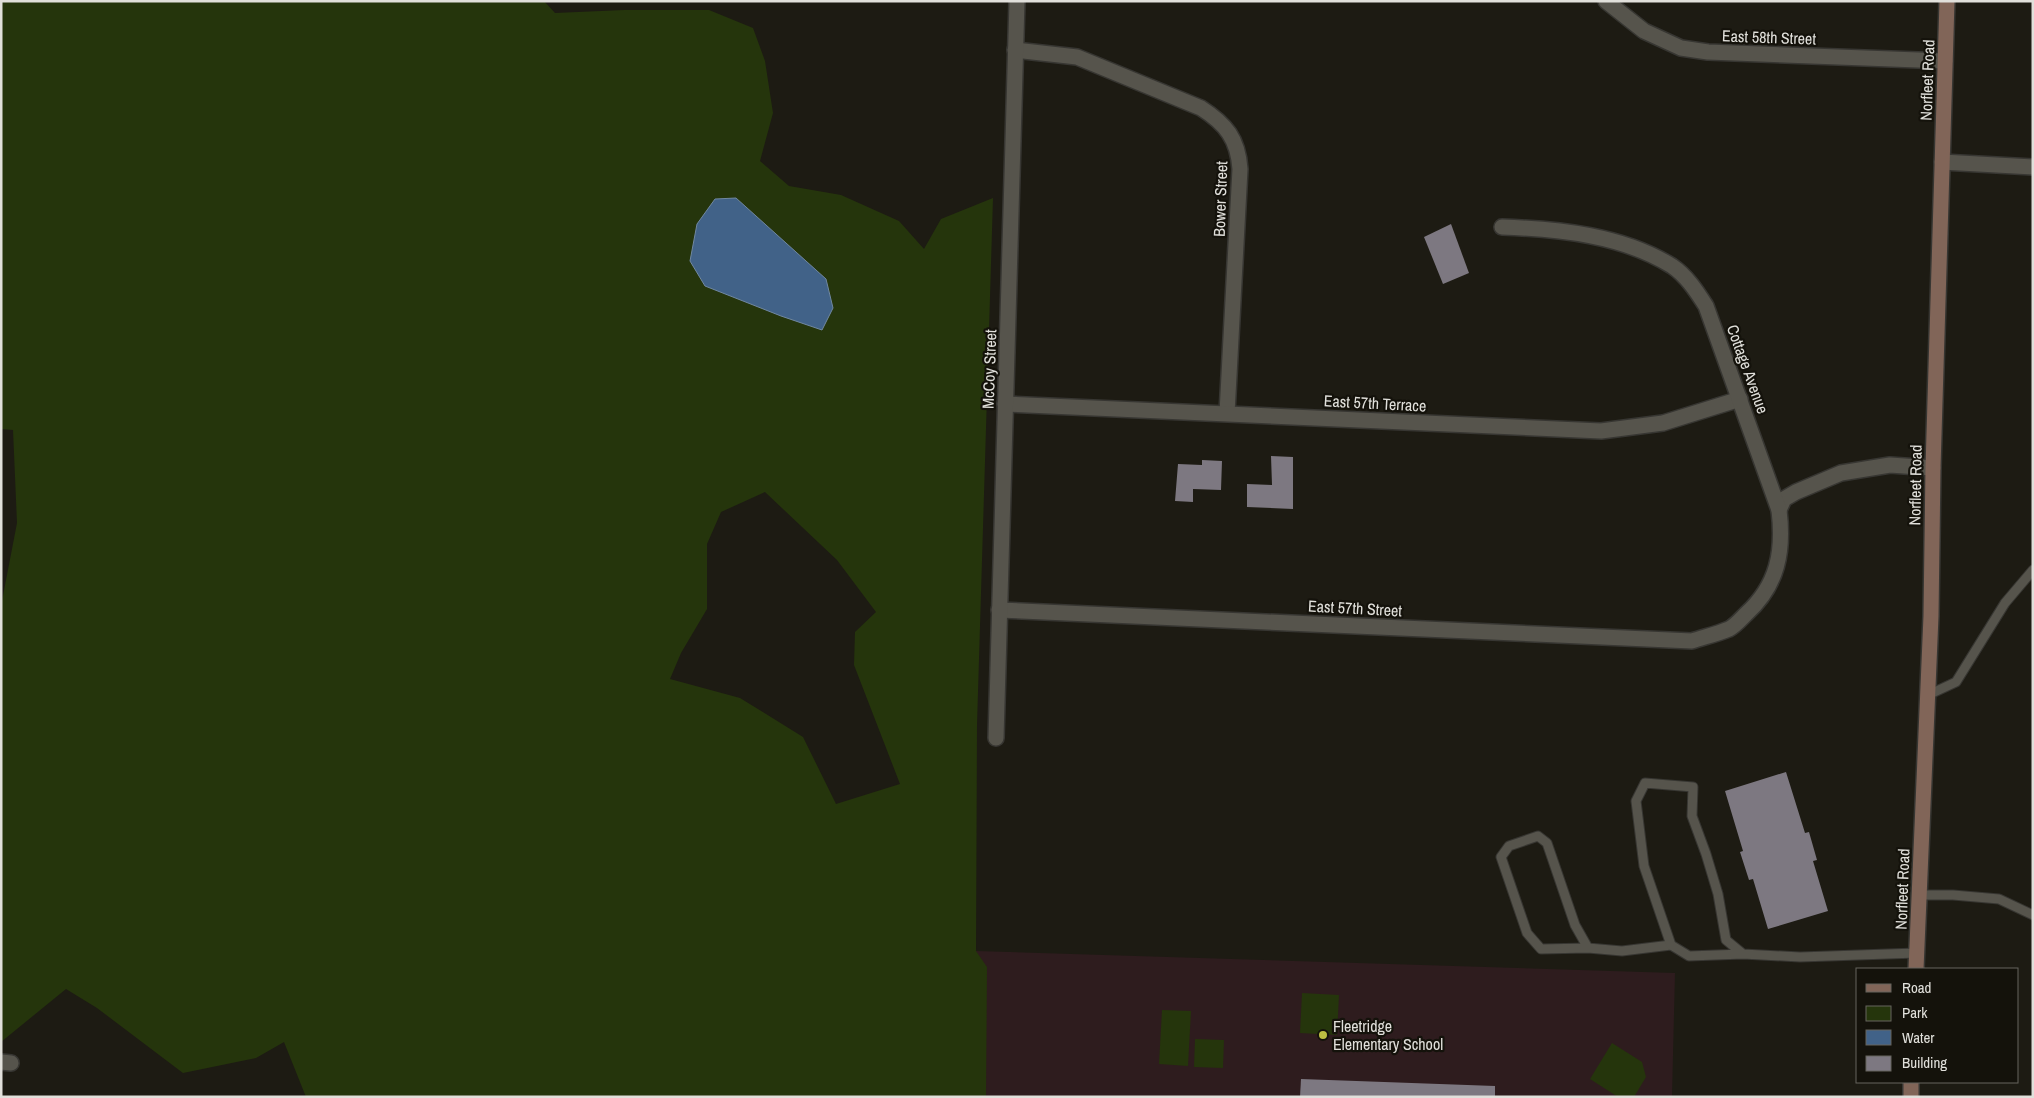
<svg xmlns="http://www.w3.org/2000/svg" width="2034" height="1098" font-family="'Archivo Narrow',sans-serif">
<rect width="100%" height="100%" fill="#1d1b13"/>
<!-- education -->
<path fill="#2e1c1e" d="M976,951L1675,973L1672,1097H972Z"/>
<!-- green -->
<g fill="#25350c" fill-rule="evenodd">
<path d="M1,1H544L555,13L624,10H709L753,28L765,61L773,113L760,161L789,186L841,195L899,221L924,249L941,219L993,198L977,725L976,951L987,967L986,1097H306L284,1042L256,1058L183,1073L97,1008L66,989L1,1042V606L17,523L13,430L1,429ZM765,492L837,560L876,612L855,632L854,665L900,784L836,804L803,737L740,698L670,679L681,653L707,609V544L721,512Z"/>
<path d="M1302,993L1339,995L1337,1035L1300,1033Z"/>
<path d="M1162,1010L1191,1011L1188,1066L1159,1064Z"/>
<path d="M1195,1039L1224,1040L1223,1068L1194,1067Z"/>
<path d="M1612,1043L1642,1062L1646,1077L1634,1097H1618L1590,1079Z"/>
</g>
<!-- water -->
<path fill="#416288" stroke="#7188a1" d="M736,198L826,279L833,308L822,330L781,316L705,286L690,261L697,224L715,199Z"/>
<!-- building -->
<g fill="#7d7881">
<path d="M1451,224L1469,273L1443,284L1424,237Z"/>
<path d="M1271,456L1293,457V509L1247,507V484L1272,485Z"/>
<path d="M1202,460L1222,461L1221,490L1193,489V502L1175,501L1178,464L1202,465Z"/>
<path d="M1786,772L1805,833L1809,832L1817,860L1813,861L1828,911L1768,929L1753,879L1749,880L1740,852L1743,851L1725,791Z"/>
<path d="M1301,1079L1495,1086V1097H1300Z"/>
</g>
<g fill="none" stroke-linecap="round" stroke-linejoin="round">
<defs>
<g id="lane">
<path d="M1928,695L1956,682L2005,603L2033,570"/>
<path d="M1919,895H1953L1999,899L2033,915"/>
<path d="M1588,948L1541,949L1527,933L1501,857L1509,846L1538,836L1547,843L1575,925L1588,948L1622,951L1671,945"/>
<path d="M1743,954L1689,956L1671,945L1644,866L1636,801L1645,783L1693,787L1692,816L1706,854L1718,894L1726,940L1743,954L1800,957L1917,953"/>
</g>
<g id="street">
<path d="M1606,1L1644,31L1681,48L1708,52L1945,61"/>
<path d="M1015,50L1077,57L1201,108C1226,124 1238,139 1240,169L1227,413"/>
<path d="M1942,162L2033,167"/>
<path d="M1005,404L1601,431L1663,423L1740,399"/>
<path d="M1779,510L1784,499L1796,492L1841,473L1890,465L1933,468"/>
<path d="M999,610L1692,641C1704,637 1717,634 1729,629C1735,626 1741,619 1746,614C1778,585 1784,551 1779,510L1706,306C1697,292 1687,276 1672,266C1622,235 1559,229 1502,227"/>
<path d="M996,738L1017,1"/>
<path d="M1,1062L11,1063"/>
</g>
<g id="secondary">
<path d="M1916,969L1931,616L1933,468L1947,1"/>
<path d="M1911,1097V1082"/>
</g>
</defs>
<!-- lane casing -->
<use href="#lane" stroke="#373632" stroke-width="11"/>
<!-- street casing -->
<use href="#street" stroke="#373632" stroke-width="18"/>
<!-- secondary casing -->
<use href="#secondary" stroke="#373632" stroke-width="18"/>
<!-- lane -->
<use href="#lane" stroke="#56544c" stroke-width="9"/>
<!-- street -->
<use href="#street" stroke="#56544c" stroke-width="15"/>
<!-- secondary -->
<use href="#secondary" stroke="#816558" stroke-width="15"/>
</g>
<!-- markers -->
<circle fill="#bebf42" stroke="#14120b" stroke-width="2" cx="1323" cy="1035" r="5"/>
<g text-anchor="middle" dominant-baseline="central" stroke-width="4.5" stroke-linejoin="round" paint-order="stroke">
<!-- street labels -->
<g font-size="16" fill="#e1e0db" stroke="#14120b">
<text transform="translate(1769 37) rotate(2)">East 58th Street</text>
<text transform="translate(1927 80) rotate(-88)">Norfleet Road</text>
<text transform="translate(1220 199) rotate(-88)">Bower Street</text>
<text transform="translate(989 369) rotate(-88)">McCoy Street</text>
<text transform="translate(1748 369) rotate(70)">Cottage Avenue</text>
<text transform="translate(1375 403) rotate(3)">East 57th Terrace</text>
<text transform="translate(1915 485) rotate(-89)">Norfleet Road</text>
<text transform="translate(1355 608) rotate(3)">East 57th Street</text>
<text transform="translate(1902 889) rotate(-88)">Norfleet Road</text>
</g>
<!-- poi labels -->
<g font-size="16" fill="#e1e0db" stroke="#14120b" text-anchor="start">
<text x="1333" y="1026">Fleetridge<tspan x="1333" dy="18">Elementary School</tspan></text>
</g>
</g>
<!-- border -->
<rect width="2034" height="1098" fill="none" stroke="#e1e0db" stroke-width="5"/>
<!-- legend -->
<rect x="1856" y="968" width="162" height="115" fill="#14120b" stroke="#66645e"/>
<rect x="1866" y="984" width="25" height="8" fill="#816558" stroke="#66645e"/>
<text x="1902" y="993" font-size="15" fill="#e1e0db">Road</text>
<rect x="1866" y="1006" width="25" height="15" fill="#25350c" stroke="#66645e"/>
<text x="1902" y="1018" font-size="15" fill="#e1e0db">Park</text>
<rect x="1866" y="1030" width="25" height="15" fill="#416288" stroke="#66645e"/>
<text x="1902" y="1043" font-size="15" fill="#e1e0db">Water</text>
<rect x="1866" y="1056" width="25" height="15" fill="#7d7881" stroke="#66645e"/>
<text x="1902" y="1068" font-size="15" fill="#e1e0db">Building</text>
</svg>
